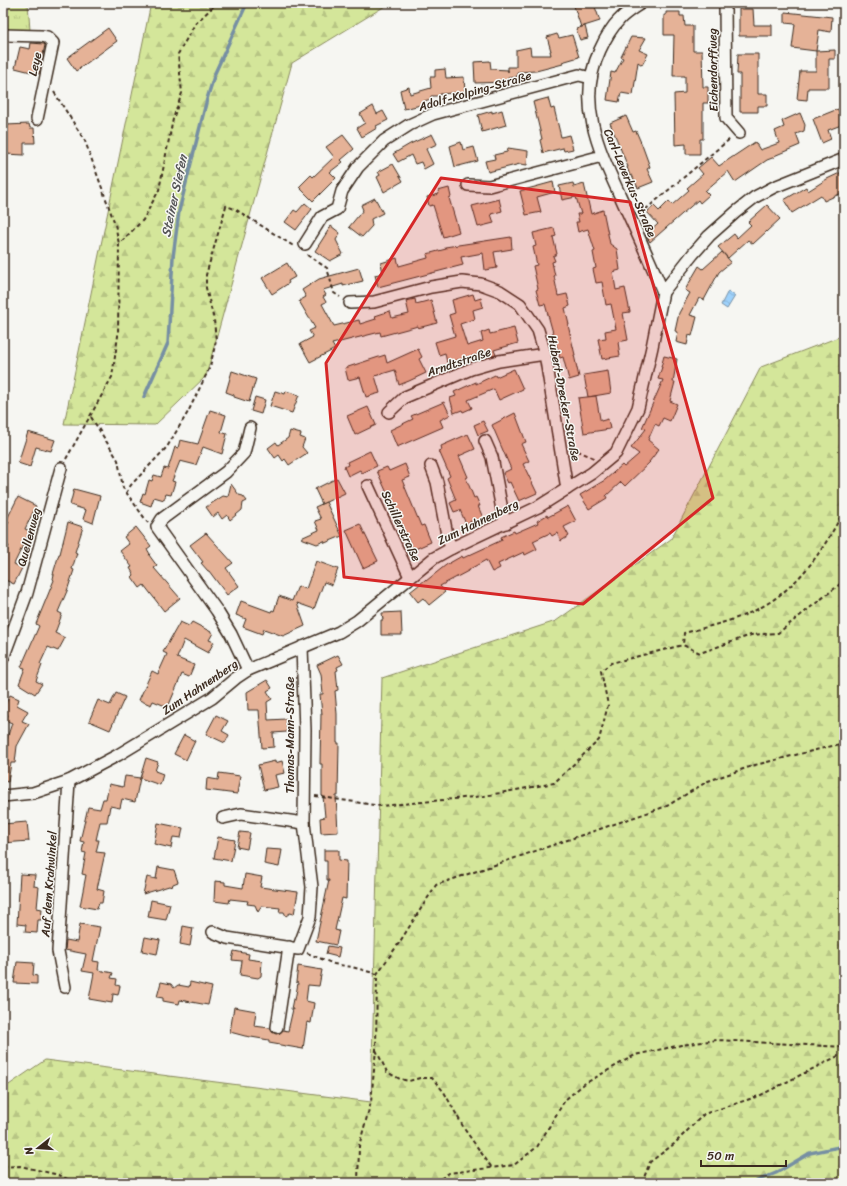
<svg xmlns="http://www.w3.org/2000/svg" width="847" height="1186" font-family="Sriracha,sans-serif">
<defs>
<pattern id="grass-tufts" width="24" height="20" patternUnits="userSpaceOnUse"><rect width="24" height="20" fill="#d4e69a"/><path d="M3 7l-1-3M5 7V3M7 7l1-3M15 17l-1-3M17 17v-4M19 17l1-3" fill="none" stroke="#b7c584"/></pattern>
<pattern id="forest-firs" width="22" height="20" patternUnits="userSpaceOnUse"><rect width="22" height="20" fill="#d4e69a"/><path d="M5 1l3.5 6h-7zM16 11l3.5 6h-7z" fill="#b7c584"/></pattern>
<pattern id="water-waves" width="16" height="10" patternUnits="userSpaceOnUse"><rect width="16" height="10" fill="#9ed2fc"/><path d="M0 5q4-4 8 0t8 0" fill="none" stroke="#89b4d8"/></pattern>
</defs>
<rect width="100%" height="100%" fill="#f6f6f2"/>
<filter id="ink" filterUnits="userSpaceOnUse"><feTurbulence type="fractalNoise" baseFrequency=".025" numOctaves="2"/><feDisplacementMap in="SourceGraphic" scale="8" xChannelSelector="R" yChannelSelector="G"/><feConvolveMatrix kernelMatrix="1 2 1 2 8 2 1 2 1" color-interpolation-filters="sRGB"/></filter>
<g filter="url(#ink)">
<!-- grass -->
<path fill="url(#grass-tufts)" stroke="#88885c" d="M3,3H28L30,30L3,31Z"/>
<!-- forest -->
<g fill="url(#forest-firs)" stroke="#88885c">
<path d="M151,3H390L292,63L206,376L155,425L64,424Z"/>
<path d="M844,335V1183H3V1089L45,1060L371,1102L382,678L556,621L671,539L761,367Z"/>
</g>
<!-- water -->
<path fill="url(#water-waves)" stroke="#768fa3" d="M728,291L735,296L727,309L721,305Z"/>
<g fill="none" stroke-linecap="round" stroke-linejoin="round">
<!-- stream -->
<g stroke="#768fa3" stroke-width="3.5">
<path d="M144,397L168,343L173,257L179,211L207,99L215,73L247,3"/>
<path d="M752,1183L776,1173L810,1153L844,1146"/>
</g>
</g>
<!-- building -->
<g fill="#e5b297" stroke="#3b2a1e">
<path d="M573,3H586L587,6L594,4L600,21L581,27Z"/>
<path d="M739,9H753L754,25H772V36H739Z"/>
<path d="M666,12H680V16H684L685,26H693V51H702L703,87H708V103H703V139H700V154H686V144L675,145L674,94L685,93V76H673L674,35H664V15H666Z"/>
<path d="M785,12L832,17L831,32L819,30L816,51L792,48L795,24L785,23Z"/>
<path d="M585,26L588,38L580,40L576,29Z"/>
<path d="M108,28L117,41L76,71L67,58Z"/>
<path d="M557,34L559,38L572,35L579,57L562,62L563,64L536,71L517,72V77L508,78V82L475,83L474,62L490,61L491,69L508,70V72V67H516V50L530,47L531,55H551L550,51H551L547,37Z"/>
<path d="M631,37L646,38L639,50L648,54L642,65L638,62L633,95L621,93L619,102L607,100L611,72L615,73L623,58L621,57Z"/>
<path d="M31,43L44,44L45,45L39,74L15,68L20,47L30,49Z"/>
<path d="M835,50V59H829V88H808L807,100L797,99L800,71H816V51Z"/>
<path d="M738,54H758V94H767V106H758V112H740V74H737Z"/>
<path d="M445,69L446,78L464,77L465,92L440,94V96H431V99L424,101L425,104L404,109L400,90L409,87L410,94L431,88L430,77H435V70Z"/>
<path d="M548,98L551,109L554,108L561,137L569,135L573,149L564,151L563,148L543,153L540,140L542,139L533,102Z"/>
<path d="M373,106L377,114L383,111L388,120L376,126L377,128L362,137L357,128L365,123L360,114Z"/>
<path d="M838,109L844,124L828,130L831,139L822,143L813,119Z"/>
<path d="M502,110L506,125L482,132L478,115L492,111V113Z"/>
<path d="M800,113L805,125L804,131L796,134L800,145L774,156L775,157L767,160L735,182L728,171L705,191L709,195L700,203L698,200L650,242L647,237L646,235L658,224L647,212L654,206L659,211L669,201L672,205L689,190L687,188L703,174L698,168L711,157L719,166L755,142L760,150L779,143L775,131L784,127L782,121Z"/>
<path d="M626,116L633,132L636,131L642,145L650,167L647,169L653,182L638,188L632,175L630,176L627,167H628L610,123Z"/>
<path d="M29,124L30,128H34L35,143H24V155L5,154L6,125Z"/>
<path d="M432,134L437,144L426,149L433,164L424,169L421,162L415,164L411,155L398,162L393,154L410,144Z"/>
<path d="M343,135L354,149L341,160L343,162L330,172L336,178L313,201L299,187L311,175L313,177L334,157L326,147Z"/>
<path d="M461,142L463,150L474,147L478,161L455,167L450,146Z"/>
<path d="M508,148L528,151L527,165L520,164L488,172L485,161L495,159L494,155L507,152Z"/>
<path d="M393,164L403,181L384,192L377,177L380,175L378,172Z"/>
<path d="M844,171V192L824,201L821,195L792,213L784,200L806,187L808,191L827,179Z"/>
<path d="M553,182L555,192L537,197L541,212L526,215L520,191Z"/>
<path d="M573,183L574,187L584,184L591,214L603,210L610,244L617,249L620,270L613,272L616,290L625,288L630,312L623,313L628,340L618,342L620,356L602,359L598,339L606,338L605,331L616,329L611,304L606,305L602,282L596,283L593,269L596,268L593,252L595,251L588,229L578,232L576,222H579L577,214H581L576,197L562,200L559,186Z"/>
<path d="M449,188L451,197L449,198L459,232L443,237L433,205L429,206L427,197L439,194L438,191Z"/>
<path d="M375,198L383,213L371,219L372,226L362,237L349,227L363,210L361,205Z"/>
<path d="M499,199L502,211L491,214L494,223L478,227L472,206Z"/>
<path d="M305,203L312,209L296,230L285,222L294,210L297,212Z"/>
<path d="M767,205L780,219L753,244L748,240L728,258L718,247L734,234L737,238L751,225L748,222Z"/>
<path d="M331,226L340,233L336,240L343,254L330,261L315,251Z"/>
<path d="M554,228L556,236L553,237L557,254L553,256L555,261L552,262L555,276H554L558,296L567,294L570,306L565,308L569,325H568L575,355H574L579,377L569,380L563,357L560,358L545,304L540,305L536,290L538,289L533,266L537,265L533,247L536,246L533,233Z"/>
<path d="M511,237L512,249L494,252L497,268L485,270L483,253L461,257L463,265L378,287L375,275L383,273L381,263L397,258L399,266L428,258L427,254L446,249L445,247Z"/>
<path d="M722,252L731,262L719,272L704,300L699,298L690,315L697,317L692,336L689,335L687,345L676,342L678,332L675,331L679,313L690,293L685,290L699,266L703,269Z"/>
<path d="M287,263L295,277L288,281L289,283L272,294L262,278Z"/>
<path d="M359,268L363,281L343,286V284L323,290L326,295L323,297L326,302L322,304L334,326L359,320L360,324L376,319L375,316L390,311L392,318L409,314L406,301L415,299L416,304L431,300L437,323L418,328V326L381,336L380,332L332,344L335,349L310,362L300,344L313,337L309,331L315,328L299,301L306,297L302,290L319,279Z"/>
<path d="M473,294L475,300L481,298L483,307L473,310L475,319L460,324L467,346L483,341L481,333L489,330L490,334L514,328L518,343L494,350L496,355L488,357L487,352L447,363L445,353L439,355L435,342L455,336L449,315L455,313L452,300Z"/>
<path d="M418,349L422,357L419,359L426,373L409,381L399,385L395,370L375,376L380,393L366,397L360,377L348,380L345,368L385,355L387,363Z"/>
<path d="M664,356L677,359L673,382H675L670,401L677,404L670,421L663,418L659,426L655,424L648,440L659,449L649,462H650L625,486L621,482L606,496L607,498L589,509L580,495L605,480L622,465L624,467L639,454L631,448L646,429L642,428L663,380L658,379L662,367H661Z"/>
<path d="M514,369L523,389L499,400L494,389L468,400L472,408L463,412L462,410L454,413L450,398L456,396L454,392L476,382V384L495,375L496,377Z"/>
<path d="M232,371L256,379L249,402L234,397V395L226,392Z"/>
<path d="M608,371L611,393L588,397L584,375Z"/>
<path d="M275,391L285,394L286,391L299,395L292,413L270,406Z"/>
<path d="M596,396L600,419L601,421L608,419L610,429L584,433L578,398Z"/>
<path d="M255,397L265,400L261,414L251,411Z"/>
<path d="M444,402L450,415L440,420L443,427L397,447L390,430L413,419L411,416Z"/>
<path d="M368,407L376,425L355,435L347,416Z"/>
<path d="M210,410L226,415L221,432L227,434L222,454L203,447L196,465L180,461L172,481L175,482L171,495L166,494L164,500L154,497L151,506L140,502L143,493L145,494L149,480L152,481L154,475L161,477L164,468L168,469L175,447L178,448L180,440L198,444Z"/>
<path d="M515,413L526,442L521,444L529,461L523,464L537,493L519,501L510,482L508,483L503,473L511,469L492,425Z"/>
<path d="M483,421L488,431L478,435L474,425Z"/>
<path d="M290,431L301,434L300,437L305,439L302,447L307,453L289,465L285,459L283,461L279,455L275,458L268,448L276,442L278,445L288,438Z"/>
<path d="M28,432L55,440L51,451L36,447L30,467L18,463Z"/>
<path d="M468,434L475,449L459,456L468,477L466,478L474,498L476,497L480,506H478L483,518L472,523L471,521L466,524L460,510L454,512L450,503L456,500L447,478L450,476L439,451L442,450L441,446Z"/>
<path d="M370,451L377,466L362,473L360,470L348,476L344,467L348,465L347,462Z"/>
<path d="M405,464L410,477L402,480L421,526L424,525L431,542L413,550L377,471L387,467L389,471Z"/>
<path d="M337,478L345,493L322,504L315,489Z"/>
<path d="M231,484L239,495L243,496L247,501L243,503L242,510L230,520L227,515L222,519L218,513L213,517L206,507L223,496L228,497Z"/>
<path d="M74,489L100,496L93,523L83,519L86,510L70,505Z"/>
<path d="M18,497L36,506L25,529L30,531L14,564L22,568L14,584L3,579V558L9,546L3,544V540L8,530L5,528L9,522L6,521Z"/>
<path d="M326,502L342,536L325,543L324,541L317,544L301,538L319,530L315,521L321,519L315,507Z"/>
<path d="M568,506L576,521L564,527L569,536L561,541L557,533L552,536L550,533L533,541L537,549L525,555L524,552L498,564L500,568L492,572L486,560L470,569V570L440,586L445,592L429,605L423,598L418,602L410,592L425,580L426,581L446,565L462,556L463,558L502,540L501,537L514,531L515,533L538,523L537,521L547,515L548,517Z"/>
<path d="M68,522L83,527L75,552L77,553L72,569L74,570L67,591L58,612L62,614L55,633L65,638L58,651L48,647L40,664L42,665L36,681L42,684L35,694L19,684L25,668L21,667L39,626L36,624L54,580L53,579L54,574H53L59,554H60Z"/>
<path d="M360,524L378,561L363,568L346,530Z"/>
<path d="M136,527L151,546L147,549L150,554L149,555L157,566L154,568L180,598L164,611L144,585L140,588L132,577L134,575L130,568L132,567L120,551L129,544L124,537Z"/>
<path d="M206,533L233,563L226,568L239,586L227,595L209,571H208L201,563L203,562L190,545Z"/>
<path d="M316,561L338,569L332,585L324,582L314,609L297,603L305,626L283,636L264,629L262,634L243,627L246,619L236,615L241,601L271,612L272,610L274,611L279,596L292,601L298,586L306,589Z"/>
<path d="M401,612L402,635H381V620H383L382,613Z"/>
<path d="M180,622L189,626L192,622L213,633L209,640L214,642L208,653L184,640L177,658L194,665L189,677L182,674L168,707L153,701L151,705L139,700L152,671L158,674L167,654L163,652Z"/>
<path d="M338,655L343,664L337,667L338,670L336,671L338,690L335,691L337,714V743H339L338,796H336L338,832L321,833L320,818L325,817L323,796H322V764H320L321,714H322L320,694H323L321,674L317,665Z"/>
<path d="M267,680L272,688L267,691L272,699L267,702L268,720L286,719L287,732L273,733L274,747L262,748L259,710H248L247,692Z"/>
<path d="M116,693L125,697L110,730L89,721L98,700L110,705Z"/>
<path d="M10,695L19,699L17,705L28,711L22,721L29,724L17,746L15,763H11L8,782L3,781V740L6,741L12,723L5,720L8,715L3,712V709Z"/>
<path d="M216,715L228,721L222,731L229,735L225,743L206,734Z"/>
<path d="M184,735L195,741L186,760L174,754Z"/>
<path d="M146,758L158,762L155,771L163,774L160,785L140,778L135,802L122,799L120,808L110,806L107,822H100L96,840H99L96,852L105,853L97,889L104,891L102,903H99L97,909L80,906L86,875L82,874L86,853L82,852L84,842L80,841L88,807L100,809L103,799H106L109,784L123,787L125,776L140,778Z"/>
<path d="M275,761V763L282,761L285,773L275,775L278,787L264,790L258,765Z"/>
<path d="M219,773L240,776L237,794L206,790L207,778L218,780Z"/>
<path d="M27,822L29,841L3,843V824Z"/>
<path d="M158,823L183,828L181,838L173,837L171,848L154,844Z"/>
<path d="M240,832L250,833L247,849L237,847Z"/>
<path d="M218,837L235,840L231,861L214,858Z"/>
<path d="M266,849L282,850L279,867L264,864Z"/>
<path d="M324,850H339V860L347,861L346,899L342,898L335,930L339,931L336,945L316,941L329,880H327V861H324Z"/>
<path d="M158,867L174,870L178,882L173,884L172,887L169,886L143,894L147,877L156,879Z"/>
<path d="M20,874L35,875L34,886L39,887L37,908L42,909L41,920H38L37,933L25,932L26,925L17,924Z"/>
<path d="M245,874L262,877L260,887L298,892L294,914L290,913L286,916L284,912H279L280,908L262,906L258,912L255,905L247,904L248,901L230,899L229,903L214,901L215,881L225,882V885L243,888Z"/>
<path d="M151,900L170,904L166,920L148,917Z"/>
<path d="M80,924L100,927L93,961L99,962L98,970L113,973L111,978L117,979L116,985L120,986L118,995L113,994L112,1003L89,999L94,973L82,971L86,954L65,950L66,940L77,942Z"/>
<path d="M183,926L193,928L190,946L180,944Z"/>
<path d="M145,937L160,940L157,954L142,951Z"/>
<path d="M328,946L340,948L338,957L326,954Z"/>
<path d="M234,951L249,954L248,959L262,961L261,976L258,978L240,975L242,961L232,960Z"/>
<path d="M17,962L34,963L33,975L37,976V984L14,983Z"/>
<path d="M298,966L322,970L319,986L308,985L306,1001L314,1003L311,1023L307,1022L303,1049L269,1043V1040L245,1036L230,1032L234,1007L256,1011L254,1026L270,1028L272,1032L276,1034L280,1033L283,1030L288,1031L293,1009H291L293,999L295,1000L298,983L296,982Z"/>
<path d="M161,982L171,984L174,988L178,985L189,987L190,982L212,987L208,1005L180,1000L179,1004L163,1001V998L157,997Z"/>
</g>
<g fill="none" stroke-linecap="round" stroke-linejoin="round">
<defs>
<g id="minor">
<path d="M641,3C634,8 625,13 619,20C611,28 605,39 600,50C575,103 600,152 622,200C636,231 650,261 663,292"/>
<path d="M725,3L726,118L739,133"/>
<path d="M3,35L41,36L47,37L53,43L37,119"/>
<path d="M468,185L489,186L602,156"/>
<path d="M305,244L322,217L337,209L342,191L358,167L384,141L409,125L433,114L579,75L591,78"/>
<path d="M350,303L374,302L431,287L462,282L481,284L500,291L520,304L538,330L545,354L567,489"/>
<path d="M389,412L405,397L471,369L499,361L545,354"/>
<path d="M485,441L492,457L503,515L506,523"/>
<path d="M431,466L437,482L448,540L452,548"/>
<path d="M368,486L410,577"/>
<path d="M3,658L27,593L61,468"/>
<path d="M248,670L231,634L217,611L157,527L162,519L226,472L244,453L250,428"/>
<path d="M3,796L33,793L69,781L118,755L212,698L236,678L248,670L339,632L357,621L434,558L452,548L538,507L592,473L616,453L638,408L652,347L663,292L693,254L709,236L736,212L755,197L774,187L844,159"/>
<path d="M223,818L241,814L304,823"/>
<path d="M213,932L227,938L298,949L310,917L312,887L304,823L305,730L302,647"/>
<path d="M65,987L58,951L69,781"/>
<path d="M277,1027L289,947"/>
</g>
</defs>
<!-- minor casing -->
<use href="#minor" stroke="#3b2a1e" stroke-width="14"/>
<!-- path -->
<g stroke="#3b2a1e" stroke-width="2" stroke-dasharray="4 3" stroke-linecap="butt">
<path d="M54,92L85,141L115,224L119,244"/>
<path d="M640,214L714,152L730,139"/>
<path d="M307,255L327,268L334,293L340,297"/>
<path d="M91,417L118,460L123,488L148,523"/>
<path d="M571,448L594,458"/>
<path d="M66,459L112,377L118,336L119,244L143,220L159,190L173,119L182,93L178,54L195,24L217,3"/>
<path d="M126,493L131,485L167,447L188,412L210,367L216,341L214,320L206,288V275L226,206L235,209L295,247"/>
<path d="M844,510C827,544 805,578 773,600C747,618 714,625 684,633L683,645L700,653L751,635L778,633L844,581"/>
<path d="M315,796L381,806L484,796L554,783L599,740L608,705L601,671L611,663L683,645"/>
<path d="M307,953L334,964L352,967L377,974"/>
<path d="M376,1050L387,1072L400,1079L409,1081L420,1078H432L444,1092L465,1130L492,1168"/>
<path d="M3,1167L20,1166L59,1175L75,1183"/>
<path d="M358,1183L359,1146L371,1102L376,1049L377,974L399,943L436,885L667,806L708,781L755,765L844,743"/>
<path d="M435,1183L449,1173L514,1165L537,1147L565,1100L584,1084L635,1055L681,1045L717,1040L844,1047"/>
<path d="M642,1183L650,1162L674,1144L704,1114L759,1096L844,1053"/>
</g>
<!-- minor -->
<use href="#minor" stroke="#f6f6f2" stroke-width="11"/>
</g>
</g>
<!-- marked area -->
<path fill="#d62828" fill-opacity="0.2" stroke="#d62828" stroke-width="3" stroke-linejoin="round" d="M441,178L630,202L713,498L583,604L344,577L326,363Z"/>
<g text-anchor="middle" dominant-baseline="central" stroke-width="3" stroke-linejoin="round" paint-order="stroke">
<!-- street labels -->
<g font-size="12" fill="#3b2a1e" stroke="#f6f6f2">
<text transform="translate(35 64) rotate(-77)">Leye</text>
<text transform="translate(713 70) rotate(-91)">Eichendorffweg</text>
<text transform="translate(475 91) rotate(-16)">Adolf-Kolping-Straße</text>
<text transform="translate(630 183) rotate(67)">Carl-Leverkus-Straße</text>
<text transform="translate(459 362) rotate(-19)">Arndtstraße</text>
<text transform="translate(564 398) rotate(79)">Hubert-Drecker-Straße</text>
<text transform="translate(478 522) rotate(-26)">Zum Hahnenberg</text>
<text transform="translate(401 526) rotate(65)">Schillerstraße</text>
<text transform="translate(29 537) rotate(-75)">Quellenweg</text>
<text transform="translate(200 687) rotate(-34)">Zum Hahnenberg</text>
<text transform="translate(290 735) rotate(-90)">Thomas-Mann-Straße</text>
<text transform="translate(49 884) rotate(-86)">Auf dem Krahwinkel</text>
</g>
<!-- water labels -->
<g font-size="13" font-style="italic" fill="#545456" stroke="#f6f6f2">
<text transform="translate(174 196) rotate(-78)">Steiner Siefen</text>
</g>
</g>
<!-- margin -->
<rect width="847" height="1186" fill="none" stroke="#f6f6f2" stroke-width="16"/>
<rect x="8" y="8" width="831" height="1170" fill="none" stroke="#3b2a1e" stroke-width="1.5" filter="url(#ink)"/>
<!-- north arrow -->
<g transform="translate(38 1148) rotate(253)" stroke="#f6f6f2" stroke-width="3" paint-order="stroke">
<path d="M0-3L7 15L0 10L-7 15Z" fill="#3b2a1e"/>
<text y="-6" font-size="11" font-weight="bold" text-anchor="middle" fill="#3b2a1e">N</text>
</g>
<!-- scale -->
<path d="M701 1160v6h85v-6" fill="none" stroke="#3b2a1e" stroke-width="2"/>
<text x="707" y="1160" font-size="12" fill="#3b2a1e" stroke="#f6f6f2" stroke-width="3" paint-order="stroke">50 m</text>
</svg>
